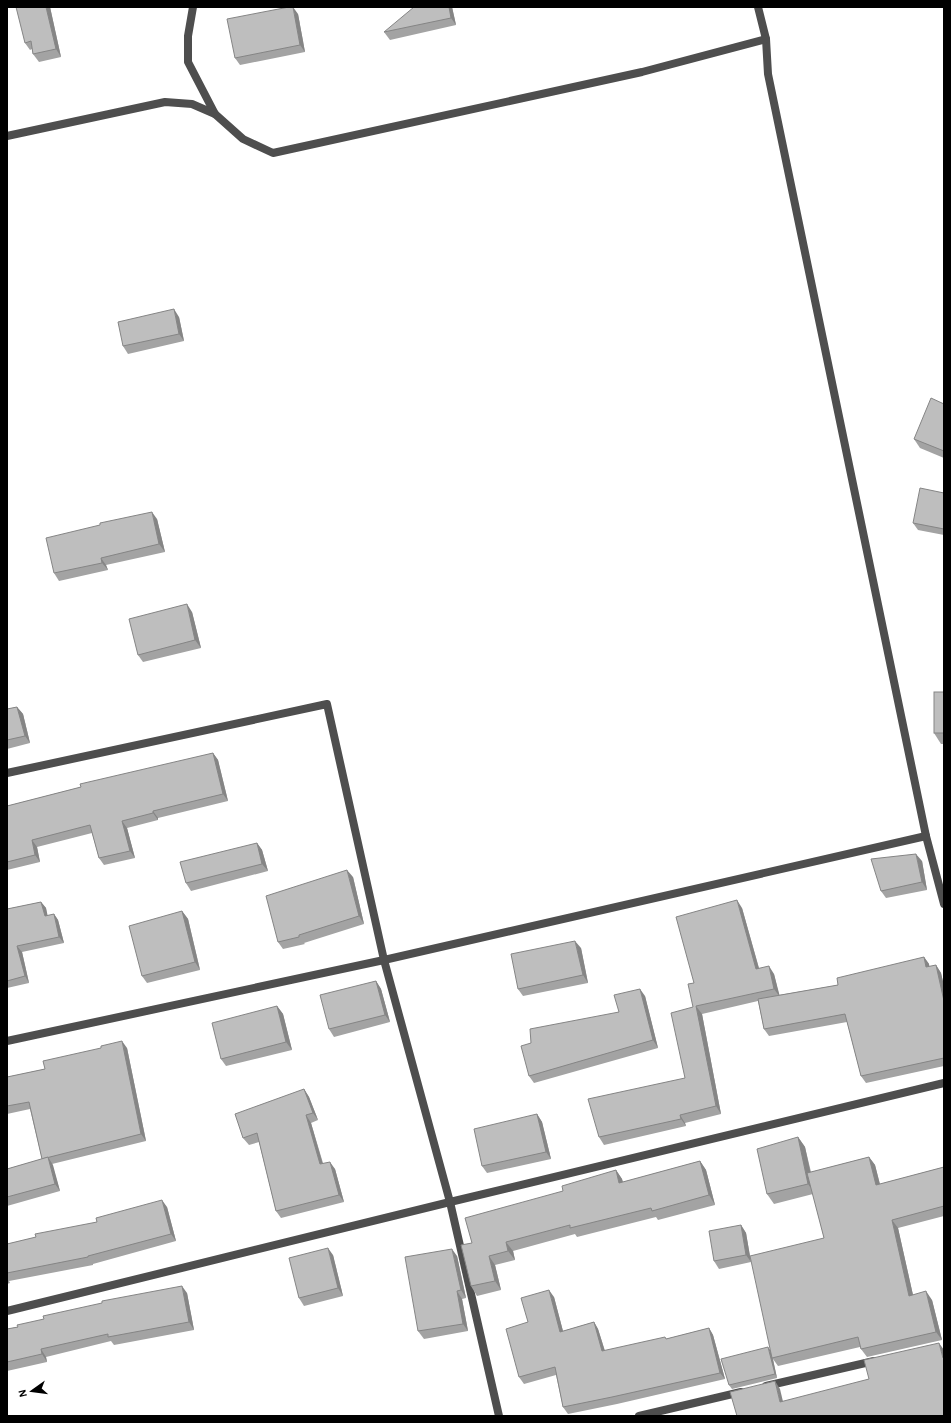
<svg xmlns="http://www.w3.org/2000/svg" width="951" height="1423" font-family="'Alegreya Sans',sans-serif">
<rect width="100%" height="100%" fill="#fff"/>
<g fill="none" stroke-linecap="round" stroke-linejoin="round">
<!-- minor -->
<g stroke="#4e4e4e" stroke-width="8">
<path d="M193,7L188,36V62L215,114"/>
<path d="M758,7L766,39L768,74L926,836L944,904"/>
<path d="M7,136L165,102L192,104L215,114L243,139L273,153L642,72L766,39"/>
<path d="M7,773L327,704L384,960L450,1202L499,1416"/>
<path d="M7,1041L384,960L926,836"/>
<path d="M7,1311L450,1202L944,1083"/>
<path d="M766,1386L874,1361"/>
<path d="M639,1416L741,1392"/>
</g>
</g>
<!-- wall -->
<g fill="#a3a3a3">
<path d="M50,7L61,57L39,62L33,54L32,49L30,50L25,43Z"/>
<path d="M452,7L456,25L390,40L384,32Z"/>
<path d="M298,14L305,52L240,65L235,58Z"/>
<path d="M179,317L184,341L128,354L123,346Z"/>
<path d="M944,404V458L920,448L914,439Z"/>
<path d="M944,493V535L918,530L913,523Z"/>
<path d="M157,519L165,552L106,565L108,570L59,581L54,573Z"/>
<path d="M192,612L201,648L143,662L138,655Z"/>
<path d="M944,692V744H941L934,733Z"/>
<path d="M17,707L23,714L30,743L7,749V709Z"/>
<path d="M213,753L218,760L228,801L158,818V820L127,828L135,858L104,865L99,858L92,833L37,847L40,862L7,870V806L81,787Z"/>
<path d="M257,843L262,850L268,871L191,891L186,883Z"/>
<path d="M922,861L927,890L886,898L881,891Z"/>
<path d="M353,877L364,924L304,943L305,944L283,949L278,942Z"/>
<path d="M41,902L46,908L47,916L54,914L58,920L64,943L22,952L29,983L7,988V909Z"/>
<path d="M742,908L759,968L774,974L779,995L838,985L924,957L929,964V967L936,965L941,973L944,986V1066L866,1083L861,1076L847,1022L769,1036L764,1029L758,1001L702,1014L721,1114L685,1123L686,1126L604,1145L599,1137L685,1078L693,1007L694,983Z"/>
<path d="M182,911L188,919L200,970L147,983L142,976Z"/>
<path d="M581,948L588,983L523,996L518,989Z"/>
<path d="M376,981L381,989L390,1022L334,1037L329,1029Z"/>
<path d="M645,996L658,1048L534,1083L529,1076L531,1043L619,1012Z"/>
<path d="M277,1006L283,1014L292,1050L226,1066L221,1059Z"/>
<path d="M127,1048L146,1141L52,1164L60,1191L7,1206V1169L42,1159L30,1109L7,1114V1077L45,1069Z"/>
<path d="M304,1089L309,1097L318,1120L311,1123L323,1163L335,1169L344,1202L281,1218L276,1211L259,1142L249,1145L243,1138Z"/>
<path d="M537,1114L542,1122L551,1159L487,1173L482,1166Z"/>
<path d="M798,1137L805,1147L811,1172L869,1157L875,1165L880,1184L944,1167V1216L898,1228L913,1295L932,1300L942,1340L867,1357L861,1349L860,1347L778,1366L773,1359L777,1378L732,1389L729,1385L771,1351L824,1238L813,1194L774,1204L767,1194Z"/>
<path d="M700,1161L706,1170L715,1205L658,1220L656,1217L577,1237L575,1234L513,1251L515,1260L495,1265L501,1290L477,1296L471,1286L472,1243L563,1191L616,1170L622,1179L623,1182Z"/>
<path d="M167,1207L176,1241L93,1264V1265L9,1281L10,1283L7,1284V1244Z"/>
<path d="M741,1225L746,1233L751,1262L719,1269L714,1261Z"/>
<path d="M333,1255L343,1296L304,1306L299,1298Z"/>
<path d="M457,1256L466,1298L462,1299L468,1331L424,1339L418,1331Z"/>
<path d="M187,1293L194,1330L114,1345L111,1341L46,1357L47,1362L7,1371V1329Z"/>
<path d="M554,1297L563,1331L594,1322L598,1329L605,1351L666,1339L709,1328L713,1335L725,1379L617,1404L568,1414L563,1407L556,1375L524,1384L519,1377L528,1322Z"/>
</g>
<!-- shaded-wall -->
<g fill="#858585">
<path d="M46,7H50L61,57L56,49Z"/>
<path d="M293,7L298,14L305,52L300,45Z"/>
<path d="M449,7H452L456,25L451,18Z"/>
<path d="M174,309L179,317L184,341L179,334Z"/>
<path d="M152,512L157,519L165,552L159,544Z"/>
<path d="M101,558L106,565L108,570L102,563Z"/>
<path d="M187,604L192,612L201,648L195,640Z"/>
<path d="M17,707L23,714L30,743L25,736Z"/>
<path d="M213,753L218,760L228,801L223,794Z"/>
<path d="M153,811L158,818V820L153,813Z"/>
<path d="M122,821L127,828L135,858L130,851Z"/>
<path d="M32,840L37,847L40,862L35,855Z"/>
<path d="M257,843L262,850L268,871L262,864Z"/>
<path d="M916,854L922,861L927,890L922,882Z"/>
<path d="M347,870L353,877L364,924L359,916Z"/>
<path d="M737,900L742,908L761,976L756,969Z"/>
<path d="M41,902L46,908L49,922L45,916Z"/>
<path d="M182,911L188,919L200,970L195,962Z"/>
<path d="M54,914L58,920L64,943L59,937Z"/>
<path d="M575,941L581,948L588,983L583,975Z"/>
<path d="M17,946L22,952L29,983L25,976Z"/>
<path d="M924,957L929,964L931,974L926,967Z"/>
<path d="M936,965L941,973L944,986V1001Z"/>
<path d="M769,966L774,974L780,997L774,989Z"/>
<path d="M376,981L381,989L390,1022L385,1015Z"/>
<path d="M640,989L645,996L658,1048L653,1040Z"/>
<path d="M277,1006L283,1014L292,1050L286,1042Z"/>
<path d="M696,1006L702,1014L721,1114L716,1106Z"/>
<path d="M122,1041L127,1048L146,1141L141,1134Z"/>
<path d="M304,1089L309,1097L318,1120L313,1113Z"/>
<path d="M537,1114L542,1122L551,1159L546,1152Z"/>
<path d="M306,1115L311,1123L325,1172L320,1164Z"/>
<path d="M680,1115L685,1123L686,1126L681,1119Z"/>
<path d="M798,1137L805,1147L815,1194L808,1184Z"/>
<path d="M48,1157L53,1165L60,1191L55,1184Z"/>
<path d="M869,1157L875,1165L882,1193L876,1185Z"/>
<path d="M700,1161L706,1170L715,1205L709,1195Z"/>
<path d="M330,1162L335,1169L344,1202L339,1195Z"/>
<path d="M616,1170L622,1179L625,1192L619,1183Z"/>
<path d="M162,1200L167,1207L176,1241L171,1234Z"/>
<path d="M892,1220L898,1228L915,1304L909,1296Z"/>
<path d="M741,1225L746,1233L751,1262L746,1255Z"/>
<path d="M506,1242L513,1251L515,1260L508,1251Z"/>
<path d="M328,1248L333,1255L343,1296L338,1288Z"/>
<path d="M452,1249L457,1256L466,1298L461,1290Z"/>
<path d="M489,1256L495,1265L501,1290L495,1281Z"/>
<path d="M182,1286L187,1293L194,1330L189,1322Z"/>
<path d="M549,1290L554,1297L565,1339L560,1332Z"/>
<path d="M457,1291L462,1299L468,1331L463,1324Z"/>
<path d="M926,1291L932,1300L942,1340L936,1332Z"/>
<path d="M594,1322L598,1329L607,1358L602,1351Z"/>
<path d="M709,1328L713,1335L725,1379L720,1373Z"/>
<path d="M939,1343L944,1350V1359L943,1358Z"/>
<path d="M768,1347L771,1351L777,1378L775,1374Z"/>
<path d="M41,1349L46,1357L47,1362L42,1354Z"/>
<path d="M775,1381L780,1389L785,1410L780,1402Z"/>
</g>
<!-- building -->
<g fill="#bebebe" stroke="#858585">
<path d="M16,7H46L56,49L33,54L31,41L25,43Z"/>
<path d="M289,7H293L300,45L235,58L227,19Z"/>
<path d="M414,7H449L451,18L384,32Z"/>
<path d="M174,309L179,334L123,346L118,322Z"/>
<path d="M931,398L944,404V451L914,439Z"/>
<path d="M920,488L944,493V529L913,523Z"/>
<path d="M152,512L159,544L101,558L102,563L54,573L46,538L100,525V523Z"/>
<path d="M187,604L195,640L138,655L129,619Z"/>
<rect x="934" y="692" width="10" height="41"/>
<path d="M17,707L25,736L7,740V709Z"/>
<path d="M213,753L223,794L153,811V813L122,821L130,851L99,858L90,825L32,840L35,855L7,862V806L81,787L80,784Z"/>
<path d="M257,843L262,864L186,883L180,862Z"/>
<path d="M916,854L922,882L881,891L871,859Z"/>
<path d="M347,870L359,916L299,935V937L278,942L266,896Z"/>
<path d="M737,900L756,969L769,966L774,989L696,1006L716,1106L680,1115L681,1119L599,1137L588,1099L685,1078L671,1013L693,1007L688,984L694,983L676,917Z"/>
<path d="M41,902L45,916L54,914L59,937L17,946L25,976L7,981V909Z"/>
<path d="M182,911L195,962L142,976L129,926Z"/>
<path d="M575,941L583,975L518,989L511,954Z"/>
<path d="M924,957L926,967L936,965L944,1001V1058L861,1076L845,1014L764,1029L758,999L838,985L837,978Z"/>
<path d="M376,981L385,1015L329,1029L320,995Z"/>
<path d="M640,989L653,1040L529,1076L521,1046L531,1043L530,1029L619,1012L614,995Z"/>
<path d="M277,1006L286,1042L221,1059L212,1023Z"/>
<path d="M122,1041L141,1134L42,1159L29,1102L7,1106V1077L45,1069L43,1061L101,1048V1046Z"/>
<path d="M304,1089L313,1113L306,1115L320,1164L330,1162L339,1195L276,1211L257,1133L243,1138L235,1114Z"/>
<path d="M537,1114L546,1152L482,1166L474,1129Z"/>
<path d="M798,1137L808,1184L767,1194L757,1149Z"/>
<path d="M48,1157L55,1184L7,1197V1169Z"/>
<path d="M869,1157L876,1185L944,1167V1206L892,1220L909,1296L926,1291L936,1332L861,1349L858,1337L772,1358L750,1256L824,1238L807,1173Z"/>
<path d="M700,1161L709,1195L652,1211L651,1208L570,1228V1225L506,1242L508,1251L489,1256L495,1281L471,1286L461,1245L472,1243L465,1218L563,1191L562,1186L616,1170L619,1183Z"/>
<path d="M162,1200L171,1234L88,1256V1257L7,1273V1244L36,1237L35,1234L97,1222L96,1218Z"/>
<path d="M741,1225L746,1255L714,1261L709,1231Z"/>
<path d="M328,1248L338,1288L299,1298L289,1258Z"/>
<path d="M452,1249L461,1290L457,1291L463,1324L418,1331L405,1257Z"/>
<path d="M182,1286L189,1322L108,1337V1334L41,1349L42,1354L7,1362V1329L18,1327L17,1325L44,1319L43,1316L102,1303V1301Z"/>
<path d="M549,1290L560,1332L594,1322L602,1351L665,1337L666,1339L709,1328L720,1373L612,1397L563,1407L555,1367L519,1377L506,1329L528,1322L521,1298Z"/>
<path d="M939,1343L943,1358L944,1357V1416H737L730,1392L775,1381L780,1402L869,1379L864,1360Z"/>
<path d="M768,1347L775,1374L729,1385L721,1359Z"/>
</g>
<!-- border -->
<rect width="951" height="1423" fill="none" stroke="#000000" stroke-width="16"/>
<!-- north arrow -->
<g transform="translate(32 1391) rotate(256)" stroke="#ffffff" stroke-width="3" paint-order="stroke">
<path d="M0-3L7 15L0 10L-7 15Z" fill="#000000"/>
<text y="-6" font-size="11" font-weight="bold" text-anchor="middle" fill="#000000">N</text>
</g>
</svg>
